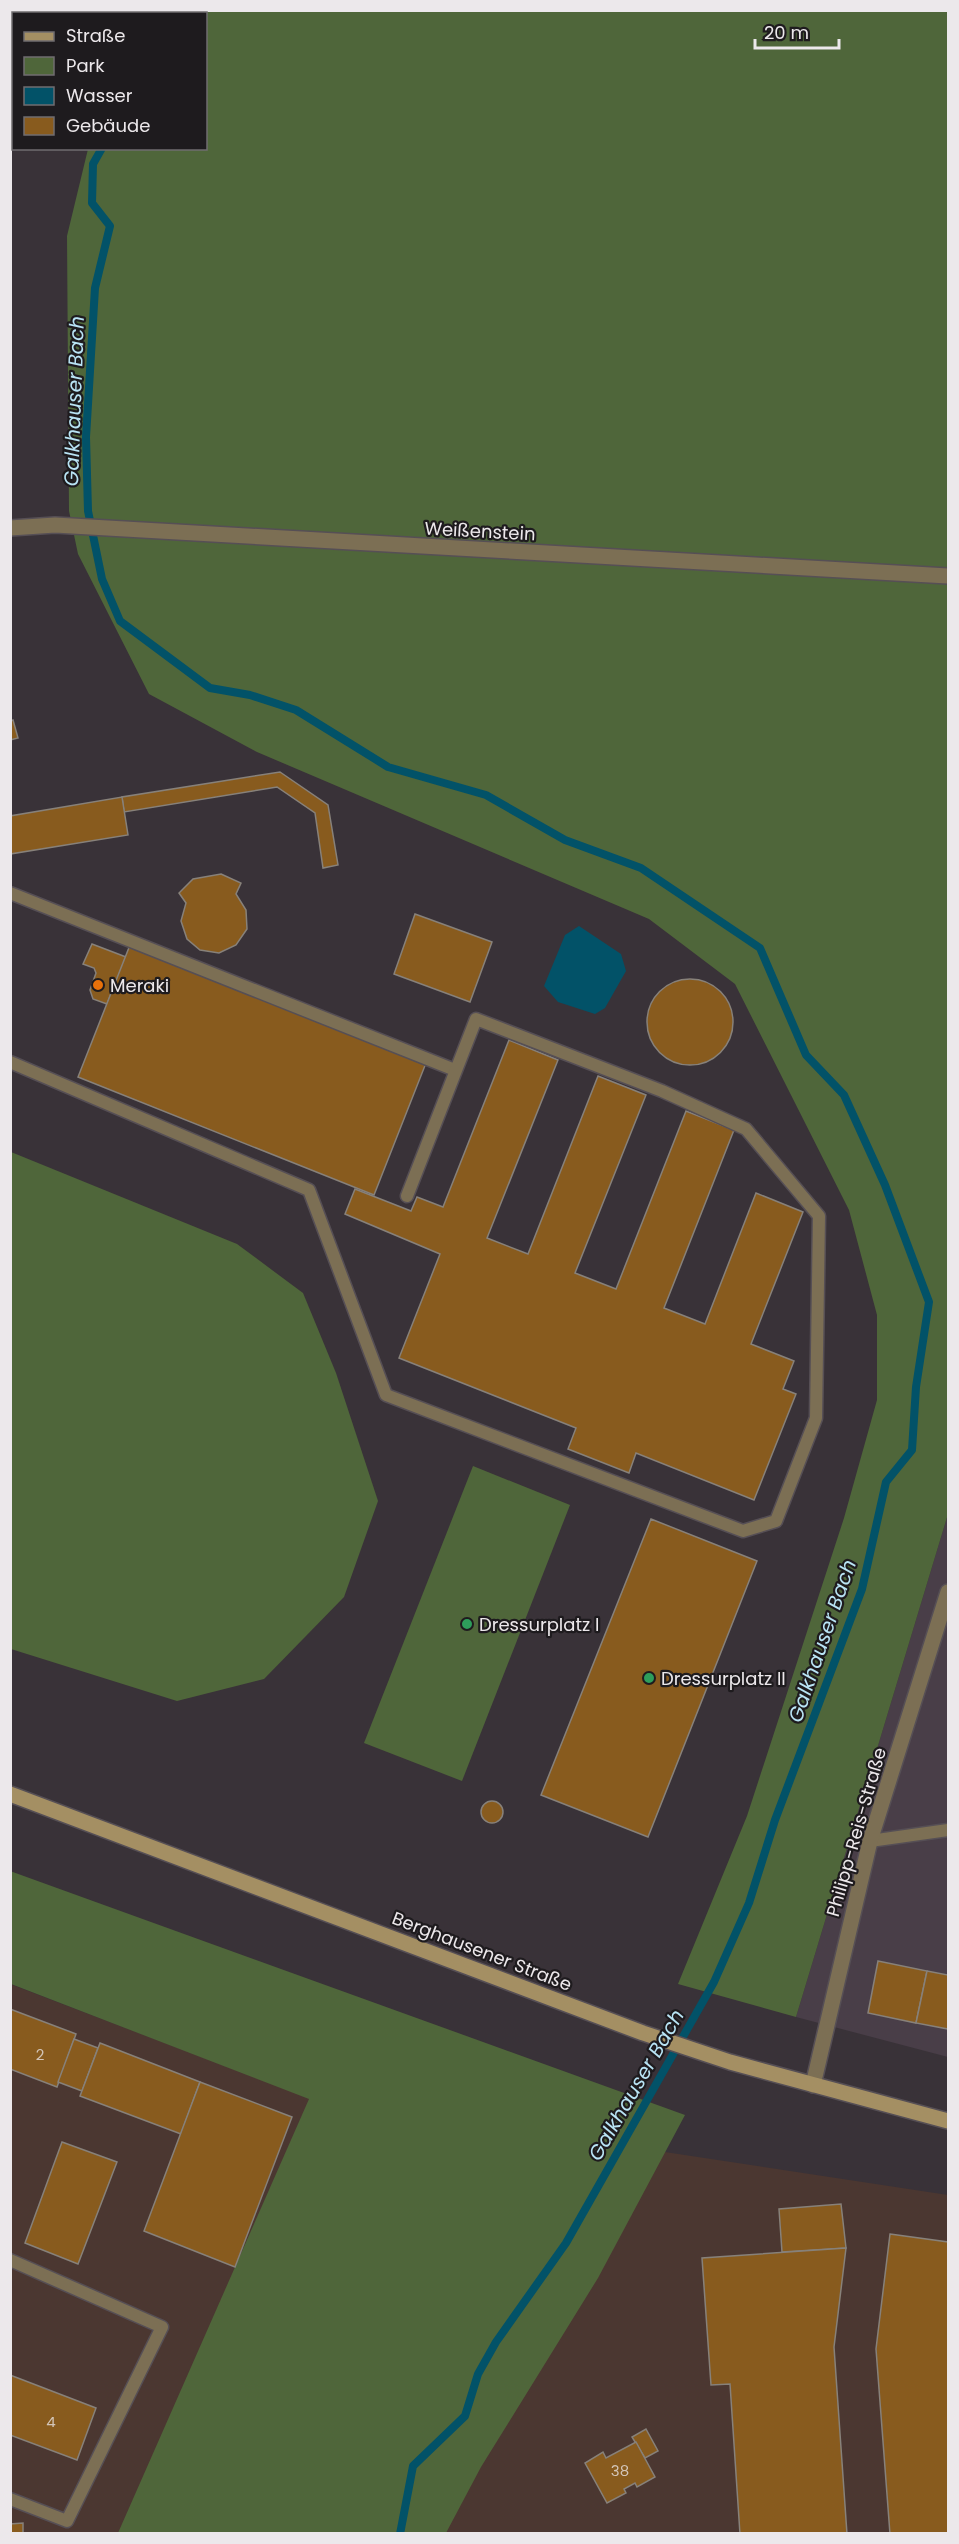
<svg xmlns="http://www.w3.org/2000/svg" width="959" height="2544" font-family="Poppins,sans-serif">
<rect width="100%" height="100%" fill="#393238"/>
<!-- built -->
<path fill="#493e48" d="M948,1514V2057L796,2017Z"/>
<!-- industrial -->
<path fill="#4b3731" d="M10,1984L309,2098L948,2195V2533H11Z"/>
<!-- green -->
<g fill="#4f663a">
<path d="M144,11H948V1514L796,2017L678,1984L747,1816L844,1518L877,1400V1315L849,1210L735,984L649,919L257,752L149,694L78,554L69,511L67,236L88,149L206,148V14L143,13Z"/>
<path d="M11,1152L237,1244L303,1293L336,1373L378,1501L344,1597L264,1679L177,1701L11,1649Z"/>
<path d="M473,1466L570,1505L462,1781L364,1743Z"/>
<path d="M10,1871L685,2115L598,2278L481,2467L446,2533H118L309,2099L11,1984Z"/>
</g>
<!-- water -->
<path fill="#025268" d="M579,926L621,954L626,971L605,1008L595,1014L558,1002L544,986L565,935Z"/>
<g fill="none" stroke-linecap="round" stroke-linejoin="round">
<!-- stream -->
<g stroke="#025268" stroke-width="8">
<path d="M172,14L173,10"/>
<path d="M102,148L93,164L92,203L110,226L95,288L86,437L88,511L102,579L120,621L210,688L250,695L296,710L388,767L486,795L565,840L641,868L760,948L806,1055L844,1095L885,1185L929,1302L916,1387L912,1450L886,1482L862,1589L775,1820L749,1903L714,1982L566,2243L496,2342L478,2374L465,2416L413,2466L400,2534"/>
</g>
</g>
<!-- building -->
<g fill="#885b1e" stroke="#87817a" stroke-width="1.5">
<path d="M10,10H52L59,11V14H14V16H10Z"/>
<path d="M13,720L18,738L10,740V721Z"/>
<path d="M280,772L328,805L338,865L323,868L315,813L277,787L124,812L122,797Z"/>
<path d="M122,797L128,835L10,854V816Z"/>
<path d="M221,874L241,883L236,894L246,910L247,929L236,945L219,953L200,950L187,939L181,921L186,903L179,893L193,879Z"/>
<path d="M415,914L492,942L470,1002L394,974Z"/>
<path d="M92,944L126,957L107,1004L93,999L90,990L96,973L94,968L83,964Z"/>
<path d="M130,945L426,1063L374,1195L78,1077Z"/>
<circle cx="690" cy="1022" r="43"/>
<path d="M509,1040L558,1060L487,1238L528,1254L598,1076L646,1095L575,1273L616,1289L686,1111L734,1130L664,1308L705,1324L756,1193L803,1212L751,1344L794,1361L783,1389L796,1394L754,1500L636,1453L629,1473L568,1449L576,1428L399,1358L440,1254L345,1214L355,1189L411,1211L417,1197L443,1207Z"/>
<path d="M651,1519L757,1561L648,1837L541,1795Z"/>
<circle cx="492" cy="1812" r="11"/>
<path d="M878,1961L927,1971L916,2023L868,2013Z"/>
<path d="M927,1971L948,1975V2029L916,2023Z"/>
<path d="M10,2009L76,2034L57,2087L10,2069Z"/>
<path d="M74,2039L98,2048L82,2091L58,2082Z"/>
<path d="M100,2043L200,2082L181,2134L80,2096Z"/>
<path d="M200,2082L292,2117L235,2267L144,2231Z"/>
<path d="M62,2142L117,2162L78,2264L25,2243Z"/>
<path d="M841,2204L846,2248L782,2252L779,2209Z"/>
<path d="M890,2234L948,2242V2534H890L876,2349Z"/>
<path d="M846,2248L834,2347L847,2534H740L730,2384L711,2385L702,2258Z"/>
<path d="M10,2375L96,2408L77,2460L10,2435Z"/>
<path d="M646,2429L658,2451L645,2458L632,2437Z"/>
<path d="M636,2442L655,2477L637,2487L635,2483L624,2489L626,2493L607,2503L585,2463L603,2452L606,2458Z"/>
<path d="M23,2523V2534H10V2524Z"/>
</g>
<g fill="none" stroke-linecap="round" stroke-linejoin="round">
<defs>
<g id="lane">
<path d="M10,893L455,1070"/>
<path d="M10,1062L309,1190L386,1395L743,1531L776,1521L816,1418L819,1216L746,1129L662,1091L476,1019L407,1196"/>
<path d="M870,1841L948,1830"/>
<path d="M10,2260L162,2327L67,2521L10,2499"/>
</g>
<g id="street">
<path d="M10,528L55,525L948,576"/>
<path d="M813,2085L870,1841L948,1592"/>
</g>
<path id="secondary" d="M10,1794L643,2033L730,2062L948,2121"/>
</defs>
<!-- lane casing -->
<use href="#lane" stroke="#564f55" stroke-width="15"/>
<!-- street casing -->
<use href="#street" stroke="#564f55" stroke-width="18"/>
<!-- secondary casing -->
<use href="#secondary" stroke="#564f55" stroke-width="18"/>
<!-- lane -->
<use href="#lane" stroke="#7c6f54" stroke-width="12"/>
<!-- street -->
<use href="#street" stroke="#7c6f54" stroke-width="15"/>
<!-- secondary -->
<use href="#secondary" stroke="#a48f63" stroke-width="15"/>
</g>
<!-- markers -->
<circle fill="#e8710a" stroke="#1e1b1e" stroke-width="2" cx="98" cy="985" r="6"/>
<g fill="#2e9e5b" stroke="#1e1b1e" stroke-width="2">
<circle cx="467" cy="1624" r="6"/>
<circle cx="649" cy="1678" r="6"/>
</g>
<g text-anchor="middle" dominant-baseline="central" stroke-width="4.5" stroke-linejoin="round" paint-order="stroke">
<!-- number labels -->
<g font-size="15" fill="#d3c5b8">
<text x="40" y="2054">2</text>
<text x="51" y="2421">4</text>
<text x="620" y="2470">38</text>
</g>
<!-- street labels -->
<g font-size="18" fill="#ece8eb" stroke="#1e1b1e">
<text transform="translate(480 531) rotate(3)">Weißenstein</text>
<text transform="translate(856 1832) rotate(-74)">Philipp-Reis-Straße</text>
<text transform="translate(482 1951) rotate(21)">Berghausener Straße</text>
</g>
<!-- poi labels -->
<g font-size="18" fill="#ece8eb" stroke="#1e1b1e" text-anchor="start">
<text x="110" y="985">Meraki</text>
<text x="479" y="1624">Dressurplatz I</text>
<text x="661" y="1678">Dressurplatz II</text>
</g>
<!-- water labels -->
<g font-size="20" font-style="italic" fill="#b9e4f5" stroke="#1e1b1e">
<text transform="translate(74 401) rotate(-88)">Galkhauser Bach</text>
<text transform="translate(822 1641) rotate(-71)">Galkhauser Bach</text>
<text transform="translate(636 2085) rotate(-60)">Galkhauser Bach</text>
</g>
</g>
<!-- border -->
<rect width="959" height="2544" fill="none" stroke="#ece8eb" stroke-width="24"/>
<!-- legend -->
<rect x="12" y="12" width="195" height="138" fill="#1e1b1e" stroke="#706d70" stroke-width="1.5"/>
<rect x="24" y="32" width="30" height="9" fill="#a48f63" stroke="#706d70" stroke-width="1.5"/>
<text x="66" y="42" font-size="18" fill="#ece8eb">Straße</text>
<rect x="24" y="57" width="30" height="18" fill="#4f663a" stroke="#706d70" stroke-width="1.5"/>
<text x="66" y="72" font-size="18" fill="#ece8eb">Park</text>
<rect x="24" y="87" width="30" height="18" fill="#025268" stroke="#706d70" stroke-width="1.5"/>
<text x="66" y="102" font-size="18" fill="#ece8eb">Wasser</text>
<rect x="24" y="117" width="30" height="18" fill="#885b1e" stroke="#706d70" stroke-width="1.5"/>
<text x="66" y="132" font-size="18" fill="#ece8eb">Gebäude</text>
<!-- scale -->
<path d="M755 39v9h84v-9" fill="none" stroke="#ece8eb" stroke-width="3"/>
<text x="764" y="39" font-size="18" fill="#ece8eb" stroke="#1e1b1e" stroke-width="4.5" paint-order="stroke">20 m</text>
</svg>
